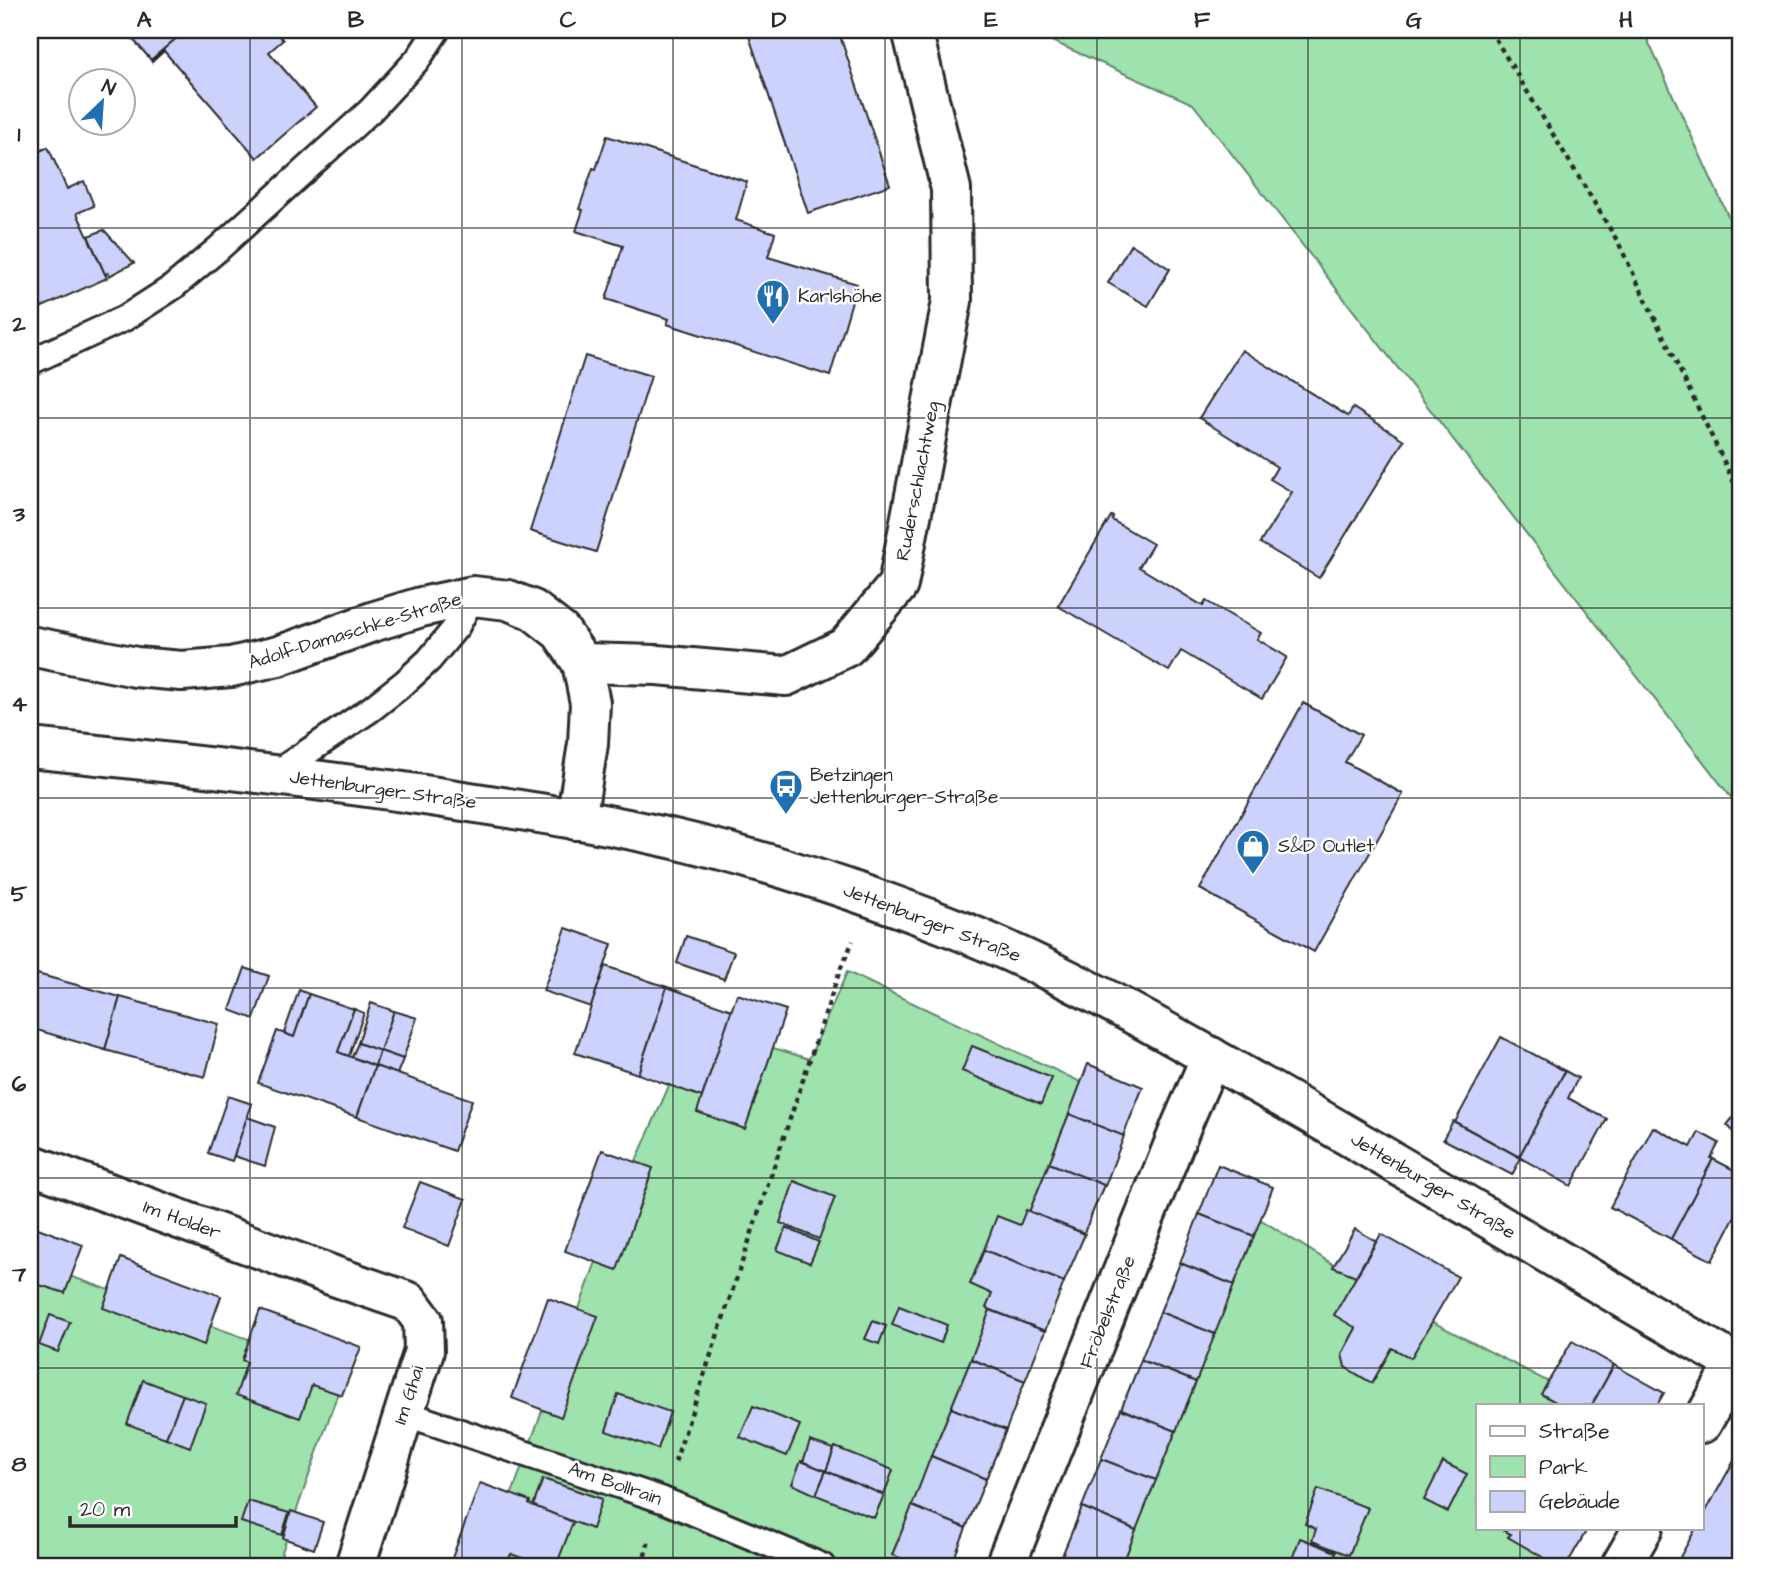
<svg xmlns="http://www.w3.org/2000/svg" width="1770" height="1596" font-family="'Architects Daughter',sans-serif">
<rect width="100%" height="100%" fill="#fff"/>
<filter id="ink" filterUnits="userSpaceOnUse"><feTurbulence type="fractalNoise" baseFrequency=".0143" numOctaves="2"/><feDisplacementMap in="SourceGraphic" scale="14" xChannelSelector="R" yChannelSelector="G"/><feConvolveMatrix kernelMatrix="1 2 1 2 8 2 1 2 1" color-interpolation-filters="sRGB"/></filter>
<g filter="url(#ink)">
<!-- green -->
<g fill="#9ee2ae" stroke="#64866c" stroke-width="2">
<path d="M1027,30H1643L1740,242V809L1193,104Z"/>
<path d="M847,972L1102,1092L920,1566H488L492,1549L615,1209L696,1024L809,1059Z"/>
<path d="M1229,1200L1394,1302L1593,1405H1478V1528H1555L1533,1566H1081Z"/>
<path d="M30,1262L345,1373L277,1566H30Z"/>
</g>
<!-- building -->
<g fill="#ccd2fb" stroke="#2b2b2b" stroke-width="2">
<path d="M125,30H186L151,60Z"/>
<path d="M186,30H250L252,33L256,30H274L283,40L269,52L316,107L257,158L164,51L152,62L151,60Z"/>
<path d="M747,30H838L890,185L808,213Z"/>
<path d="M607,136L747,182L736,220L775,233L768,257L857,284L830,376L667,324L669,319L606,299L623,246L576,231L583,210L579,209L593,168L596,169Z"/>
<path d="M30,137L37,152L48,147L30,156Z"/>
<path d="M48,147L67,189L84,181L94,206L77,213L107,278L36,310L30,296V156Z"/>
<path d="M104,230L134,263L109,276L108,273L105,274L88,236Z"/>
<path d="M1131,244L1170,269L1148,306L1108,283Z"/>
<path d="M1242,350L1348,416L1353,408L1404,440L1319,578L1260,543L1292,492L1270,479L1277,467L1199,418Z"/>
<path d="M585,356L651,376L596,552L530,531Z"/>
<path d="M1111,516L1113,517L1112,520L1153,544L1139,567L1203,606L1206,601L1261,633L1257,639L1287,657L1262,699L1181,651L1169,671L1058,606Z"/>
<path d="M1303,703L1361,735L1345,762L1403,794L1314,952L1200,889Z"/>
<path d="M566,928L612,944L591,1007L543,991Z"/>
<path d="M686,936L734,952L724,979L677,963Z"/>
<path d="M605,966L667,987L638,1074L575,1053Z"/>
<path d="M245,968L269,976L254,1019L230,1010Z"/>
<path d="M30,972L120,997L105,1050L30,1028Z"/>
<path d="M667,987L732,1010L702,1097L638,1074Z"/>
<path d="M299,990L309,994L294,1037L284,1033Z"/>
<path d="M309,994L354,1009L338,1052L375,1066L357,1117L258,1083L277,1031L294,1037Z"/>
<path d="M737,994L786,1010L745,1129L697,1112Z"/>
<path d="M120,997L219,1024L205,1077L105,1050Z"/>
<path d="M371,1003L394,1011L380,1051L358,1043Z"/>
<path d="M354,1009L364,1013L349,1056L338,1052Z"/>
<path d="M394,1011L417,1018L403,1059L380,1051Z"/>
<path d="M1501,1037L1565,1071L1519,1157L1455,1122Z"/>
<path d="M358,1043L380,1051L375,1066L352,1057Z"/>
<path d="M972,1046L1052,1078L1041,1104L962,1071Z"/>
<path d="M380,1051L403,1059L397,1074L375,1066Z"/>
<path d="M1088,1064L1143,1087L1123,1136L1069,1114Z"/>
<path d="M375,1066L472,1100L454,1151L357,1117Z"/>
<path d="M1565,1071L1578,1078L1568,1098L1607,1119L1571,1186L1519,1157Z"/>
<path d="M228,1096L252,1104L232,1161L208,1153Z"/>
<path d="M1740,1109V1138L1727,1125Z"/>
<path d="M1069,1114L1124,1136L1105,1186L1049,1163Z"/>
<path d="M247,1117L275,1127L265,1166L234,1156Z"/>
<path d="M1453,1121L1521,1158L1512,1175L1443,1139Z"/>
<path d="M1653,1127L1691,1147L1699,1132L1719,1143L1711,1158L1713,1159L1671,1239L1610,1207Z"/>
<path d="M602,1150L653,1168L617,1270L565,1251Z"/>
<path d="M1713,1159L1740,1173V1207L1712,1261L1671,1239Z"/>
<path d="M1049,1163L1104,1185L1084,1233L1029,1212Z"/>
<path d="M1218,1165L1273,1187L1254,1236L1199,1214Z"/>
<path d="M794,1181L835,1197L819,1239L780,1223Z"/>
<path d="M420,1182L466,1199L449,1246L402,1228Z"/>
<path d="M1026,1210L1085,1234L1064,1282L984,1250L997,1216L1020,1225Z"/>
<path d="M1199,1214L1254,1236L1234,1285L1180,1263Z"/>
<path d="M30,1225L83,1245L65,1293L30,1282Z"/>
<path d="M786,1228L819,1242L810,1263L777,1250Z"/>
<path d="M1355,1229L1376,1241L1356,1276L1333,1267Z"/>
<path d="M1381,1234L1458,1277L1411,1358L1392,1348L1372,1383L1345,1367L1342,1354L1356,1328L1334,1315Z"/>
<path d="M984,1250L1064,1282L1045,1331L986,1308L992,1294L970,1284Z"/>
<path d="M121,1258L221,1296L204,1345L103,1308Z"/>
<path d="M1180,1263L1234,1285L1215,1334L1160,1312Z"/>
<path d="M548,1298L598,1316L561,1417L512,1398Z"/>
<path d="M899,1306L947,1325L941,1343L892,1325Z"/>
<path d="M260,1310L361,1347L342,1395L312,1385L300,1418L236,1395L247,1362L242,1360Z"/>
<path d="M990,1310L1045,1331L1025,1381L971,1359Z"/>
<path d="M1160,1312L1215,1334L1196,1382L1141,1360Z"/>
<path d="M50,1315L70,1322L58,1352L39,1345Z"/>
<path d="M873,1321L886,1326L879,1344L865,1339Z"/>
<path d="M1572,1341L1614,1365L1592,1405H1561L1541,1394Z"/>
<path d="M971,1359L1025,1381L1006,1430L951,1408Z"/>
<path d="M1141,1360L1196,1382L1176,1431L1121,1409Z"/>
<path d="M1614,1365L1664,1393L1657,1405H1592Z"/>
<path d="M143,1380L183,1395L166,1438L127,1424Z"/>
<path d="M618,1394L670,1412L658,1449L606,1431Z"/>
<path d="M183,1395L206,1403L190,1447L166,1438Z"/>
<path d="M753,1406L800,1425L787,1456L740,1437Z"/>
<path d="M951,1408L1006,1430L986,1479L931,1456Z"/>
<path d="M1121,1409L1176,1431L1156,1480L1101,1459Z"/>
<path d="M810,1441L834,1449L826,1471L803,1462Z"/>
<path d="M835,1447L893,1470L884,1495L826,1471Z"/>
<path d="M1740,1450V1566H1696L1680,1557L1696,1528H1702V1518Z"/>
<path d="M931,1456L986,1479L966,1528L912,1506Z"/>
<path d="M1101,1459L1156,1480L1136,1530L1082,1507Z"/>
<path d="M801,1461L826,1471L816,1495L792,1484Z"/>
<path d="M1443,1462L1467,1474L1448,1512L1424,1500Z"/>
<path d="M826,1471L884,1495L874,1518L816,1495Z"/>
<path d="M543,1479L602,1499L592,1529L533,1506Z"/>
<path d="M480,1483L530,1501L529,1504L573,1522L556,1566H545L511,1554L506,1566H449Z"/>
<path d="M1318,1489L1368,1508L1349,1555L1312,1541L1316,1529L1305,1524Z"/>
<path d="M248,1501L289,1513L282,1535L241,1522Z"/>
<path d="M912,1506L966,1528L951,1566H920L892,1555Z"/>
<path d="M1082,1507L1136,1530L1122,1566H1088L1062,1556Z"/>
<path d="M291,1511L323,1522L314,1549L283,1538Z"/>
<path d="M1498,1528H1588L1566,1566H1558L1508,1537L1511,1534Z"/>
<path d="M1300,1538L1336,1552L1331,1566H1312L1292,1559Z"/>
<path d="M1062,1556L1088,1566H1058Z"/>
<path d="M30,1561L49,1566H30Z"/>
</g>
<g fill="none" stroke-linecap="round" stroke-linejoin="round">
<defs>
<g id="lane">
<path d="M30,362L125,318L173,287L218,249L371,110L418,59L437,30"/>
<path d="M275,774L371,709L404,683L429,660L457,626L473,596"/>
<path d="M404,1413L663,1500L822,1566"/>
</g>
<g id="street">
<path d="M30,646L136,667L182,671L231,667L278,656L375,621L421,607L473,596L508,600L533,610L561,632L582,663L590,703L588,744L576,820"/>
<path d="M582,663L657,665L786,676L846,647L898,585L952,301L951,189L912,30"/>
<path d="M30,1164L334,1276L409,1302L423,1321L424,1351L355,1566"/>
<path d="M1702,1423L1736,1363"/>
<path d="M1005,1566L1182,1124L1211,1057"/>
<path d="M1621,1566L1643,1528"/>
</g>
<path id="secondary" d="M30,748C168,762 306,777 444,798C529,811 615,824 699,845C783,866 866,894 946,925C1050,965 1147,1021 1244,1076C1411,1170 1574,1271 1740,1366"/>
</defs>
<!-- lane casing -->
<use href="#lane" stroke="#2b2b2b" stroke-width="30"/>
<!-- street casing -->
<use href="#street" stroke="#2b2b2b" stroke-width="44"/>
<!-- secondary casing -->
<use href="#secondary" stroke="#2b2b2b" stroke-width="44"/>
<!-- path -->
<g stroke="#2b2b2b" stroke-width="4.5" stroke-dasharray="5 5" stroke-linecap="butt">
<path d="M1490,30L1618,242L1740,495"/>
<path d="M675,1462L810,1059L840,970L853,941"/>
<path d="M642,1566L649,1540"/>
</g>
<!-- lane -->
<use href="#lane" stroke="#fff" stroke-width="24"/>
<!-- street -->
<use href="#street" stroke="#fff" stroke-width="38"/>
<!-- secondary -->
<use href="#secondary" stroke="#fff" stroke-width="38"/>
</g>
</g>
<!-- grid -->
<path fill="none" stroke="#2b2b2b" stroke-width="2" stroke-opacity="0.55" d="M250,30V1566M462,30V1566M673,30V1566M885,30V1566M1097,30V1566M1308,30V1566M1520,30V1405M30,228H1740M30,418H1740M30,608H1740M30,798H1740M30,988H1740M30,1178H1740M30,1368H1740M1520,1528V1566"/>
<!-- icons -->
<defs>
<symbol id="restaurant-pin" viewBox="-11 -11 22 30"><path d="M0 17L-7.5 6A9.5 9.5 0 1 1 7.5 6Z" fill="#1f6fb2" stroke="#fff"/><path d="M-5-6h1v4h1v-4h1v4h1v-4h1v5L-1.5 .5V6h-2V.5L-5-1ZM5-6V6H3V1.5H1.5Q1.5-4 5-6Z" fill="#fff"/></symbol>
<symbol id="bus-pin" viewBox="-11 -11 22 30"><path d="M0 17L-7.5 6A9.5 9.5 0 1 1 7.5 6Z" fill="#1f6fb2" stroke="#fff"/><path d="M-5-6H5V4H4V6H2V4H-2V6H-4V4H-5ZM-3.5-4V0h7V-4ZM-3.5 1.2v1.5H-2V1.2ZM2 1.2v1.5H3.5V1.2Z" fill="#fff"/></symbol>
<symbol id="shop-pin" viewBox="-11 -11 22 30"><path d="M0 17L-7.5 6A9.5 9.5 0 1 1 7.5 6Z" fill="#1f6fb2" stroke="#fff"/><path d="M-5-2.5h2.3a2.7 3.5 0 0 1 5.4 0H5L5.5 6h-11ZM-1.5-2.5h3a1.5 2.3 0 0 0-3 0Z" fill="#fff"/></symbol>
</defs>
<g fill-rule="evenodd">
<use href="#restaurant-pin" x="754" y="277" width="38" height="52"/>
<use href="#bus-pin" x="767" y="767" width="38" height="52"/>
<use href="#shop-pin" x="1234" y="827" width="38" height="52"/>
</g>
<g text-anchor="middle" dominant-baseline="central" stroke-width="5" stroke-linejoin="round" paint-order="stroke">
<!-- poi labels -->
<g font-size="19" fill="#2b2b2b" stroke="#fff" text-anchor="start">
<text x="798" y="296">Karlshöhe</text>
<text x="810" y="775">Betzingen<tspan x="810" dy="22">Jettenburger Straße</tspan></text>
<text x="1278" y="846">S&amp;D Outlet</text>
</g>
<!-- street labels -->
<g font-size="19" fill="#2b2b2b" stroke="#fff">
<text transform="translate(918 481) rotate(-79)">Ruderschlachtweg</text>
<text transform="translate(355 631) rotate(-17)">Adolf-Damaschke-Straße</text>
<text transform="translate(383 790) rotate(8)">Jettenburger Straße</text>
<text transform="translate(932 923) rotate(21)">Jettenburger Straße</text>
<text transform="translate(1433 1186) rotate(31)">Jettenburger Straße</text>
<text transform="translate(182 1220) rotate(20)">Im Holder</text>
<text transform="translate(1108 1312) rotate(-68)">Fröbelstraße</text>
<text transform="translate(409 1395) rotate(-72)">Im Ghai</text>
<text transform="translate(615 1484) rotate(19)">Am Bollrain</text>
</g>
</g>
<!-- margin -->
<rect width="1770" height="1596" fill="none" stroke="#fff" stroke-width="77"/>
<!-- legend -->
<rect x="1476" y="1404" width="228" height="126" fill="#ffffff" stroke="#aaaaaa" stroke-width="2"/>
<rect x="1490" y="1426" width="35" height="10" fill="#ffffff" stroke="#aaaaaa" stroke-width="2"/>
<text x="1539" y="1438" font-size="21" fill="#2b2b2b">Straße</text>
<rect x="1490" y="1456" width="35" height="21" fill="#9ee2ae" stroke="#aaaaaa" stroke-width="2"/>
<text x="1539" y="1474" font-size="21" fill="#2b2b2b">Park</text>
<rect x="1490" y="1491" width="35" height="21" fill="#ccd2fb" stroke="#aaaaaa" stroke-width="2"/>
<text x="1539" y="1508" font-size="21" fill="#2b2b2b">Gebäude</text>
<!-- north arrow -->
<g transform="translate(102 102) rotate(25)"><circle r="33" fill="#ffffff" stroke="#aaaaaa" stroke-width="2"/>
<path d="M0-5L12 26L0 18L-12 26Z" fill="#1f6fb2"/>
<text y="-10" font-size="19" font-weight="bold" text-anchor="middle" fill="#2b2b2b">N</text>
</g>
<!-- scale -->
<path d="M70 1516v10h166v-10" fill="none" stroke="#2b2b2b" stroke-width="3.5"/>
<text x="80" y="1516" font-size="21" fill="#2b2b2b" stroke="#ffffff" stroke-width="5" paint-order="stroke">20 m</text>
<rect x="38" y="38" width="1694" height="1520" fill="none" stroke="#2b2b2b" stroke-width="2.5"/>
<g font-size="23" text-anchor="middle" font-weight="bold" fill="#2b2b2b">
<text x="144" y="27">A</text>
<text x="356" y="27">B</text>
<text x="568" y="27">C</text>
<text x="779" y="27">D</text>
<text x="991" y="27">E</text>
<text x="1202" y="27">F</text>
<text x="1414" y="27">G</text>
<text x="1626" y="27">H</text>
<text x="19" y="141">1</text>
<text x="19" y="331">2</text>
<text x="19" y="521">3</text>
<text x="19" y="711">4</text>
<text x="19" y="901">5</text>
<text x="19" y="1091">6</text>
<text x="19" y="1281">7</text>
<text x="19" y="1471">8</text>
</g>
</svg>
